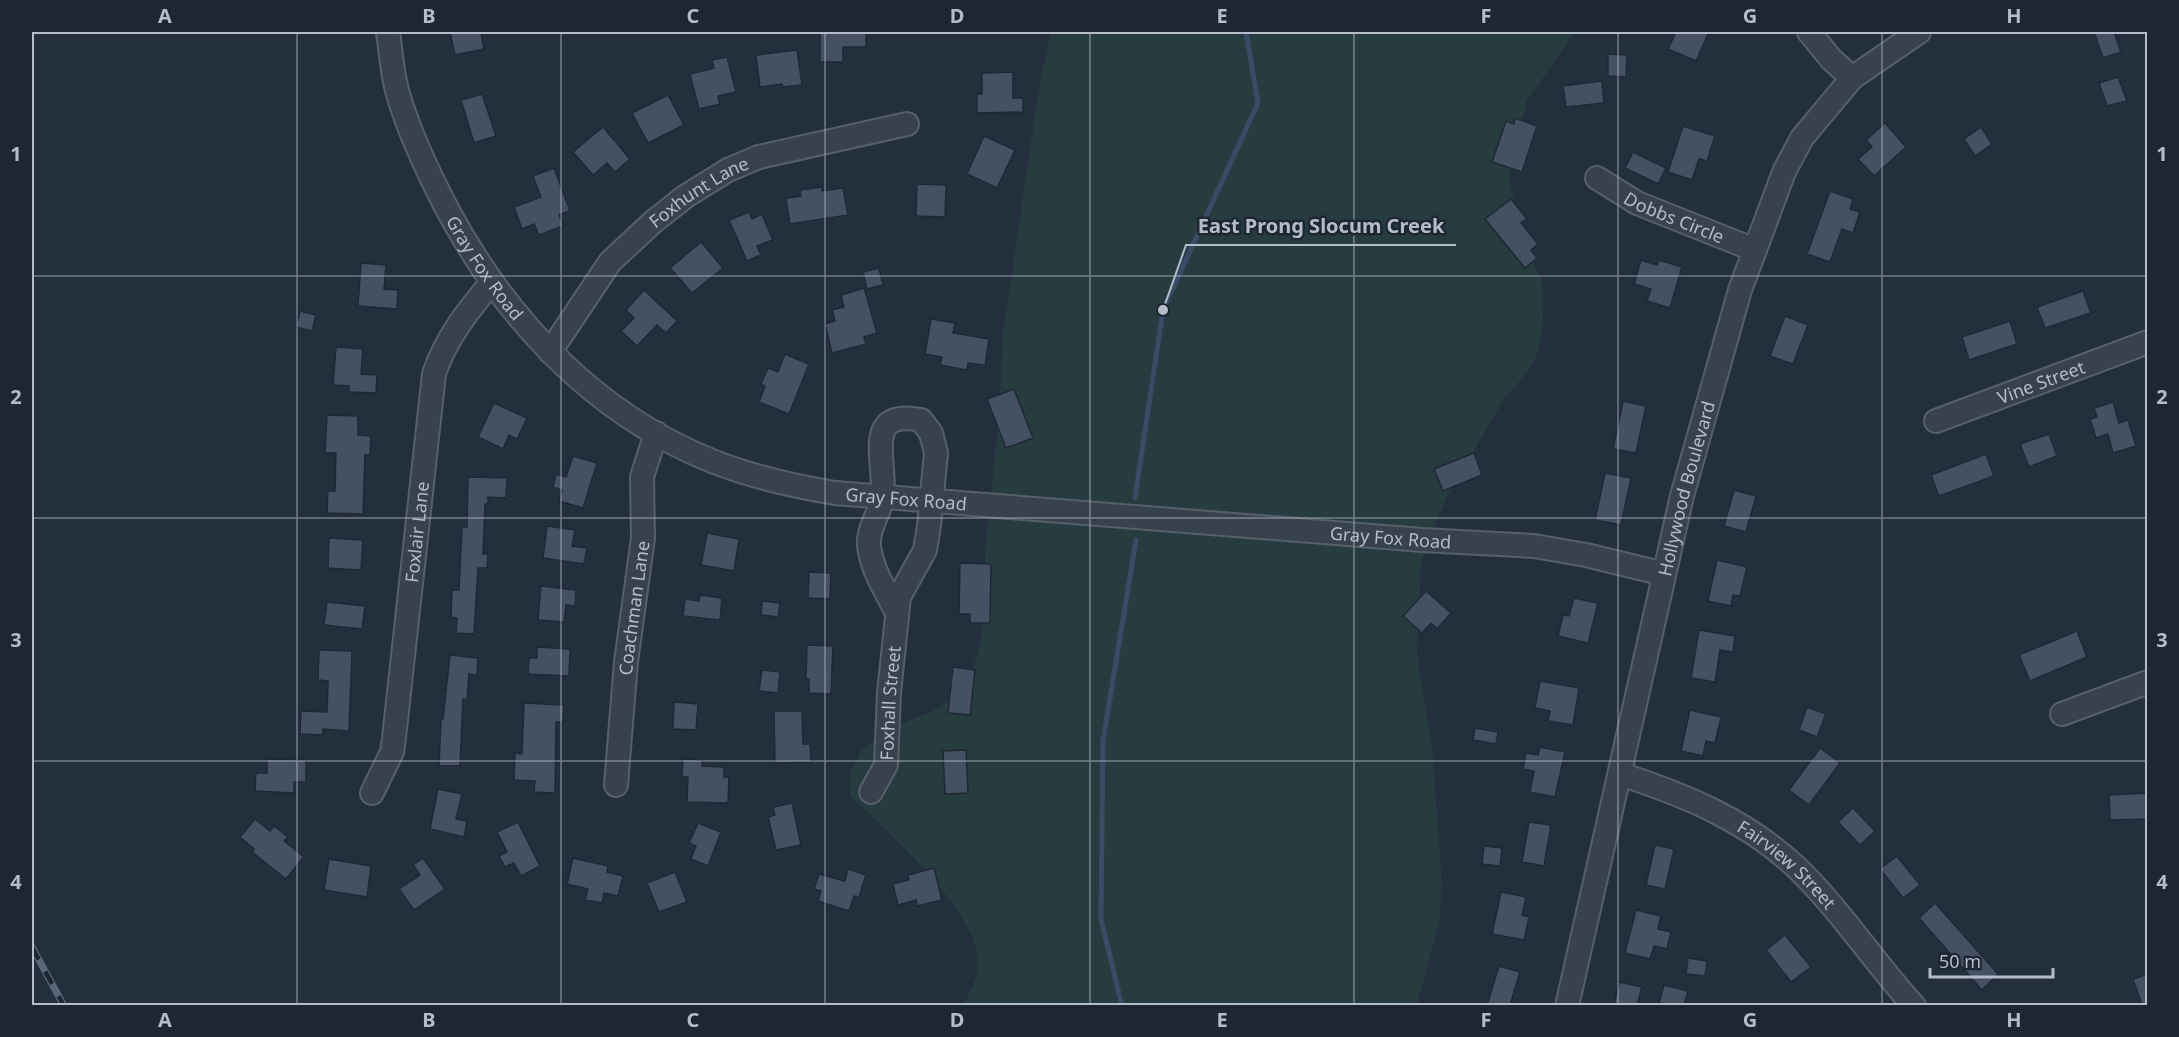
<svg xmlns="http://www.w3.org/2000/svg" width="2179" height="1037" font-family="'Noto Sans',sans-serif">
<rect width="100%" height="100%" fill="#242f3e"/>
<!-- green -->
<path fill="#263c3f" d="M1051,32H1575L1527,101L1512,155L1509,180L1528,255L1542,278L1543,320L1539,350L1528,372L1504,399L1446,498L1421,563L1417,654L1432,746L1442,886L1439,923L1417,1005H963C972,990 980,972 977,953C971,907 884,828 850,796V772L862,750L890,728L928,713L955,698L971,675L979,648L985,609V554L998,426L1003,333L1040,81Z"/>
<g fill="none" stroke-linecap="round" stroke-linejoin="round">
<!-- stream -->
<g stroke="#394c67" stroke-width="5">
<path d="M1135,498L1163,310L1258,103L1246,32"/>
<path d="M1122,1006L1101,919L1103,741L1136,540"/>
</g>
</g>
<!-- building -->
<g fill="#455162" stroke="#1f2835" stroke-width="1.5">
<path d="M450,32H481L484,49L455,55Z"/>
<path d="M820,32H866V47H843V62H820Z"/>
<path d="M1676,32H1709L1696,61L1668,49Z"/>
<path d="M2094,32H2114L2121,52L2103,58Z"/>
<path d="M797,50L802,85L783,87L782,84L760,87L756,55Z"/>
<path d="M1608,54L1627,55L1626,77L1608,76Z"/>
<path d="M727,57L736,92L718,96L720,104L699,109L690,74L714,68L712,60Z"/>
<path d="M1013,72V98H1023V112L977,113V94H982V73Z"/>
<path d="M2118,77L2127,101L2107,106L2099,83Z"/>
<path d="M1602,81L1604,103L1566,107L1563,86Z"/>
<path d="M482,94L496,136L474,143L461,100Z"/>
<path d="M668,95L684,125L648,143L632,113Z"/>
<path d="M1515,118L1537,126L1522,172L1492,162L1506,121L1514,124Z"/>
<path d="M1885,123L1906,147L1874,176L1858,159L1872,147L1866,140Z"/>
<path d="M1683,126L1715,136L1707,161L1699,159L1692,180L1668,172Z"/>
<path d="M603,127L630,159L615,172L607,163L593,175L573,152Z"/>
<path d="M1981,127L1992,144L1975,156L1964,139Z"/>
<path d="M984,136L1015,150L997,188L967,174Z"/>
<path d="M1633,152L1666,168L1658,184L1625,168Z"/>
<path d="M554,168L570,211L559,215L563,226L539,235L534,224L522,229L514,207L541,197L533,176Z"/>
<path d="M917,184L946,185L945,217L916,216Z"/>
<path d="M822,187V191L843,188L848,215L790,224L786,198L801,196L800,190Z"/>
<path d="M1830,191L1853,199L1850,209L1860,212L1853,233L1842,229L1830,262L1807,254Z"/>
<path d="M1511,199L1527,219L1521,223L1538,244L1531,250L1537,258L1525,268L1485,219Z"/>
<path d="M749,212L752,219L762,214L773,240L757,246L761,255L747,261L729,220Z"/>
<path d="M701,242L723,268L692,293L670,268Z"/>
<path d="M1641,260L1657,265L1659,260L1682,267L1670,308L1647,301L1651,289L1634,284Z"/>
<path d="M361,263L386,265L384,289L398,290L397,309L358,306Z"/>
<path d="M879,268L883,285L867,289L863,272Z"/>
<path d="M864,288L877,333L864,337L866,344L832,353L825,324L835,321L832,310L844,307L841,295Z"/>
<path d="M644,290L677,321L666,333L657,325L637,346L621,331L634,318L626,310Z"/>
<path d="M2083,291L2091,313L2045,328L2037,307Z"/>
<path d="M300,311L316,315L312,331L296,327Z"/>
<path d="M1785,316L1808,325L1793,364L1770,356Z"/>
<path d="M931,319L955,323L953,333L989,339L985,365L968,363L967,370L940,365L942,357L925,354Z"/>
<path d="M2010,321L2017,344L1969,360L1962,337Z"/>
<path d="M336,347L363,349L361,374L377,375L376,393L349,392V386L333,385Z"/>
<path d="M785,354L809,364L789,414L759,402L765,386L761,384L768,368L778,372Z"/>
<path d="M1014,389L1033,438L1006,448L987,399Z"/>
<path d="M1623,401L1646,406L1636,453L1613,449Z"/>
<path d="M2113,402L2119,423L2128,420L2136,446L2113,453L2108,434L2096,438L2090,419L2097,417L2094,408Z"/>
<path d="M494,403L527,418L517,439L509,435L503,449L478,437Z"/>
<path d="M327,415L358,416V435L371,436L370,455H365L363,514L327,513L328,491H335L336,453H325Z"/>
<path d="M2049,434L2057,456L2029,467L2020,444Z"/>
<path d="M1474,453L1482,475L1443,491L1434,469Z"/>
<path d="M1986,454L1994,476L1939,496L1931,475Z"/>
<path d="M573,456L597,463L583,508L559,501L562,490L553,487L556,474L566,477Z"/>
<path d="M1605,473L1631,478L1621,525L1595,520Z"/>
<path d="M468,477L507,478L506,498L488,497V504H485L483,554H488L487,568H478L474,634L456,633L457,618L451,617L452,590H459L462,526L467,527Z"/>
<path d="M1734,490L1756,496L1746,532L1724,526Z"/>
<path d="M547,526L575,530L572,546L587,548L584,564L543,558Z"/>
<path d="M707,533L739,539L734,571L701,565Z"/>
<path d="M329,538L363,540L361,570L328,568Z"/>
<path d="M1717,560L1747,567L1740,596L1733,595L1731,606L1708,601Z"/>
<path d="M960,563L991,564L990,623H970V614H959Z"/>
<path d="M809,572L831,573L830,599L808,598Z"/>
<path d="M541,586L576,590L575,606L566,605L564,622L538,620Z"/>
<path d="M1426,591L1451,613L1437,629L1431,623L1422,633L1403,616Z"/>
<path d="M700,595L722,598L720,620L683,616L685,599L699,601Z"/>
<path d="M1574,598L1598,603L1588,643L1558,636L1563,615L1569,616Z"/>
<path d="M762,601L780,603L778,617L761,615Z"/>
<path d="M327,602L365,606L362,629L324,625Z"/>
<path d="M1699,630L1735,636L1733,652L1720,650L1715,682L1691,678Z"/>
<path d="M2077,631L2087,657L2030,681L2019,655Z"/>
<path d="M807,645L833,646L831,694L809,693V679H806Z"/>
<path d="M537,647L570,649L569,676L528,674L529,658H537Z"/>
<path d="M319,650L352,651L349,731L323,729V735L300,734L301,711L327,712L328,681L318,680Z"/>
<path d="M450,655L478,658L477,675L469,674L467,700L463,699L460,766H439L441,719H443Z"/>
<path d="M953,667L975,670L970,715L948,713Z"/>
<path d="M762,670L780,672L778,693L759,691Z"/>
<path d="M1540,681L1579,688L1573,725L1548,721L1550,711L1535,708Z"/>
<path d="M674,702L698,704L696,730L673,729Z"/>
<path d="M524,703L564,705L563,722H556L555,793L534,792L535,781L514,780L515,753L522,754Z"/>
<path d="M1807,707L1826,714L1817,737L1799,730Z"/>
<path d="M1690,710L1721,717L1715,743L1706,741L1703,756L1681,751Z"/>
<path d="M774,711H802L803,744H810L811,762L775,763Z"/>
<path d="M1475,728L1498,732L1496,744L1473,740Z"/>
<path d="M1540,747L1565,752L1555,797L1530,792L1534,771L1523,769L1526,753L1538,755Z"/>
<path d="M1820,748L1840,763L1809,805L1789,790Z"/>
<path d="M966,750L968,793L945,794L943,751Z"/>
<path d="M267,759L306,760V782H294V793L255,791L256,773H267Z"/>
<path d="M683,759L702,760V766L724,767V777H729L728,803L687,802L688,777H682Z"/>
<path d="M438,789L462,794L456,819L467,821L464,837L430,829Z"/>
<path d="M2148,793V819L2110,820L2109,795Z"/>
<path d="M792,803L801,845L776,850L768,817L775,815L773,807Z"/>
<path d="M1853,808L1875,831L1860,845L1838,822Z"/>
<path d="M255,819L270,831L274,826L288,837L284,841L304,857L286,879L252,852L254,849L240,837Z"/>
<path d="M518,822L540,866L521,876L514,863L505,867L499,856L507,852L497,832Z"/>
<path d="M1529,822L1551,825L1544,866L1522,862Z"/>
<path d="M698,823L721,832L708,866L691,859L696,846L689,843Z"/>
<path d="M1655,845L1674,849L1665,889L1646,885Z"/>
<path d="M1484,846L1502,848L1500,866L1482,864Z"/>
<path d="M1897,856L1920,885L1903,898L1880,869Z"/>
<path d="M423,858L445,889L414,910L399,889L420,875L413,865Z"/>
<path d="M573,858L608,866L607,872L623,876L618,896L604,893L602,903L585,900L588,889L567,884Z"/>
<path d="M329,859L371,866L367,897L324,890Z"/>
<path d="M934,868L942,900L917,906L916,900L898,905L893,884L909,880L908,875Z"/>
<path d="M848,869L866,875L859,897L854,896L849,911L818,901L821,891L814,889L819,874L845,881Z"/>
<path d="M675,872L687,902L659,912L647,883Z"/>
<path d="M1501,892L1526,897L1522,915L1529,917L1524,940L1492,934Z"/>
<path d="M1935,903L1998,974L1982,990L1919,918Z"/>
<path d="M1636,910L1661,916L1658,929L1671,932L1667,949L1654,946L1650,959L1625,953Z"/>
<path d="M1785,935L1811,967L1791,982L1766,950Z"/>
<path d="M1688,958L1707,961L1705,976L1686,974Z"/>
<path d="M1499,966L1520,972L1510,1005H1487Z"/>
<path d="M2148,974V1005H2142L2133,979Z"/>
<path d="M1619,982L1642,987L1637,1005H1614Z"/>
<path d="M1664,985L1688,991L1684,1005L1659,1003Z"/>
</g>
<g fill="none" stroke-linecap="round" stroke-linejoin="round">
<defs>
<g id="minor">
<path id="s1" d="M388,32C391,52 392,74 398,94C409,132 426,168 444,203C503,316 592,413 712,461C752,477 793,486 835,493L1422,540L1534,546L1586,555L1664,574"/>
<path d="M1809,32L1831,59L1852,78"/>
<path id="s2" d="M1597,178L1637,203L1755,250"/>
<path id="s3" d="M550,352L610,262L653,222L686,196L728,170L759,157L907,124"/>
<path id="s4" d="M1936,421L2148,342"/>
<path d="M2062,714L2148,682"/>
<path id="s5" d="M1620,774C1685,795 1746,820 1796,867C1840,909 1873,961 1914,1006"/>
<path id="s6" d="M616,785L626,662L643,538L642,477L656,433"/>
<path id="s7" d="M871,792L886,765L889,693L899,597L925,550L929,526L936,453L931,433L921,420C860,408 888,464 882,499C878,518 865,532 870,552C874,573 887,593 896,611"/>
<path id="s8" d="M372,793L392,752L394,738L434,374C446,338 467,312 491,283"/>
<path id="s9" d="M1567,1006L1682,496L1740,290L1784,172L1802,138L1852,78L1919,32"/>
</g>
</defs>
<!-- minor casing -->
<use href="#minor" stroke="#565f6c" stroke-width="26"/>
<!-- minor -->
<use href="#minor" stroke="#38414e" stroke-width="22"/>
<defs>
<path id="rail" d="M32,947L64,1006"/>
</defs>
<!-- rail casing -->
<use href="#rail" stroke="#5a6575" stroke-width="7"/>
<!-- rail -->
<use href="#rail" stroke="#1d2633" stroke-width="4.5" stroke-dasharray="14" stroke-linecap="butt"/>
</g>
<!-- grid -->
<path fill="none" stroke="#b4bcc9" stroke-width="1.5" stroke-opacity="0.55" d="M297,32V1006M561,32V1006M825,32V1006M1090,32V1006M1354,32V1006M1618,32V1006M1882,32V1006M32,276H2148M32,518H2148M32,761H2148"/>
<g text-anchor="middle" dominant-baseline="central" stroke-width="5" stroke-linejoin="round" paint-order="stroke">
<!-- street labels -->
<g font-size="18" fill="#b4bcc9" stroke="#1d2633">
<text stroke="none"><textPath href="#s3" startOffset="222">Foxhunt Lane</textPath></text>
<text stroke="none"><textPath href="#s2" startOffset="87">Dobbs Circle</textPath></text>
<text stroke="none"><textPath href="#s1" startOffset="258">Gray Fox Road</textPath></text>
<text stroke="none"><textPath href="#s4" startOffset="112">Vine Street</textPath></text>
<text stroke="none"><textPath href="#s9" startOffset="531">Hollywood Boulevard</textPath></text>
<text stroke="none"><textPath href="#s1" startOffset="760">Gray Fox Road</textPath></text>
<text stroke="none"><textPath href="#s8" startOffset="267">Foxlair Lane</textPath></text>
<text stroke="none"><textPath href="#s1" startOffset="1246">Gray Fox Road</textPath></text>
<text stroke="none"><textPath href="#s6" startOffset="178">Coachman Lane</textPath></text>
<text stroke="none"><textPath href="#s7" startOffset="93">Foxhall Street</textPath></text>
<text stroke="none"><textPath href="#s5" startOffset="192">Fairview Street</textPath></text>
</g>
</g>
<!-- callouts -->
<path fill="none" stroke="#b4bcc9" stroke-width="2" d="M1163 310L1186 245H1456"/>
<circle fill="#b4bcc9" stroke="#1d2633" stroke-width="2" cx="1163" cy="310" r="6"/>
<g font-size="20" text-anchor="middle" font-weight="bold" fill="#b4bcc9" stroke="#1d2633" stroke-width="5" stroke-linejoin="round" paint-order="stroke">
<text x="1321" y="233">East Prong Slocum Creek</text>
</g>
<!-- border -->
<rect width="2179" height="1037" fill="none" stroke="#1d2633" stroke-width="66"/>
<!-- scale -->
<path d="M1930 968v9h123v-9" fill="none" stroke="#b4bcc9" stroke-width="3"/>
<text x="1939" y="968" font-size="18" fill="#b4bcc9" stroke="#1d2633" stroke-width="4.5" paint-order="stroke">50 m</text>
<rect x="33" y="33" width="2113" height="971" fill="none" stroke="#b4bcc9" stroke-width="2"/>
<g font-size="20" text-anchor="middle" font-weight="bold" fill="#b4bcc9">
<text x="165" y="23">A</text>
<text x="429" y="23">B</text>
<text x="693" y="23">C</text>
<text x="957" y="23">D</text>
<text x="1222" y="23">E</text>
<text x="1486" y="23">F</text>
<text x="1750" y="23">G</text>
<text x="2014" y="23">H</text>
<text x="16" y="161">1</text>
<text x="2162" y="161">1</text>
<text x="16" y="404">2</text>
<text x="2162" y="404">2</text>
<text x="16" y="647">3</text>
<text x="2162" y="647">3</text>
<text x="16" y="889">4</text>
<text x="2162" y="889">4</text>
<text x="165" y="1027">A</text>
<text x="429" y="1027">B</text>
<text x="693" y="1027">C</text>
<text x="957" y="1027">D</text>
<text x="1222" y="1027">E</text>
<text x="1486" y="1027">F</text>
<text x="1750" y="1027">G</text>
<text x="2014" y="1027">H</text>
</g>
</svg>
